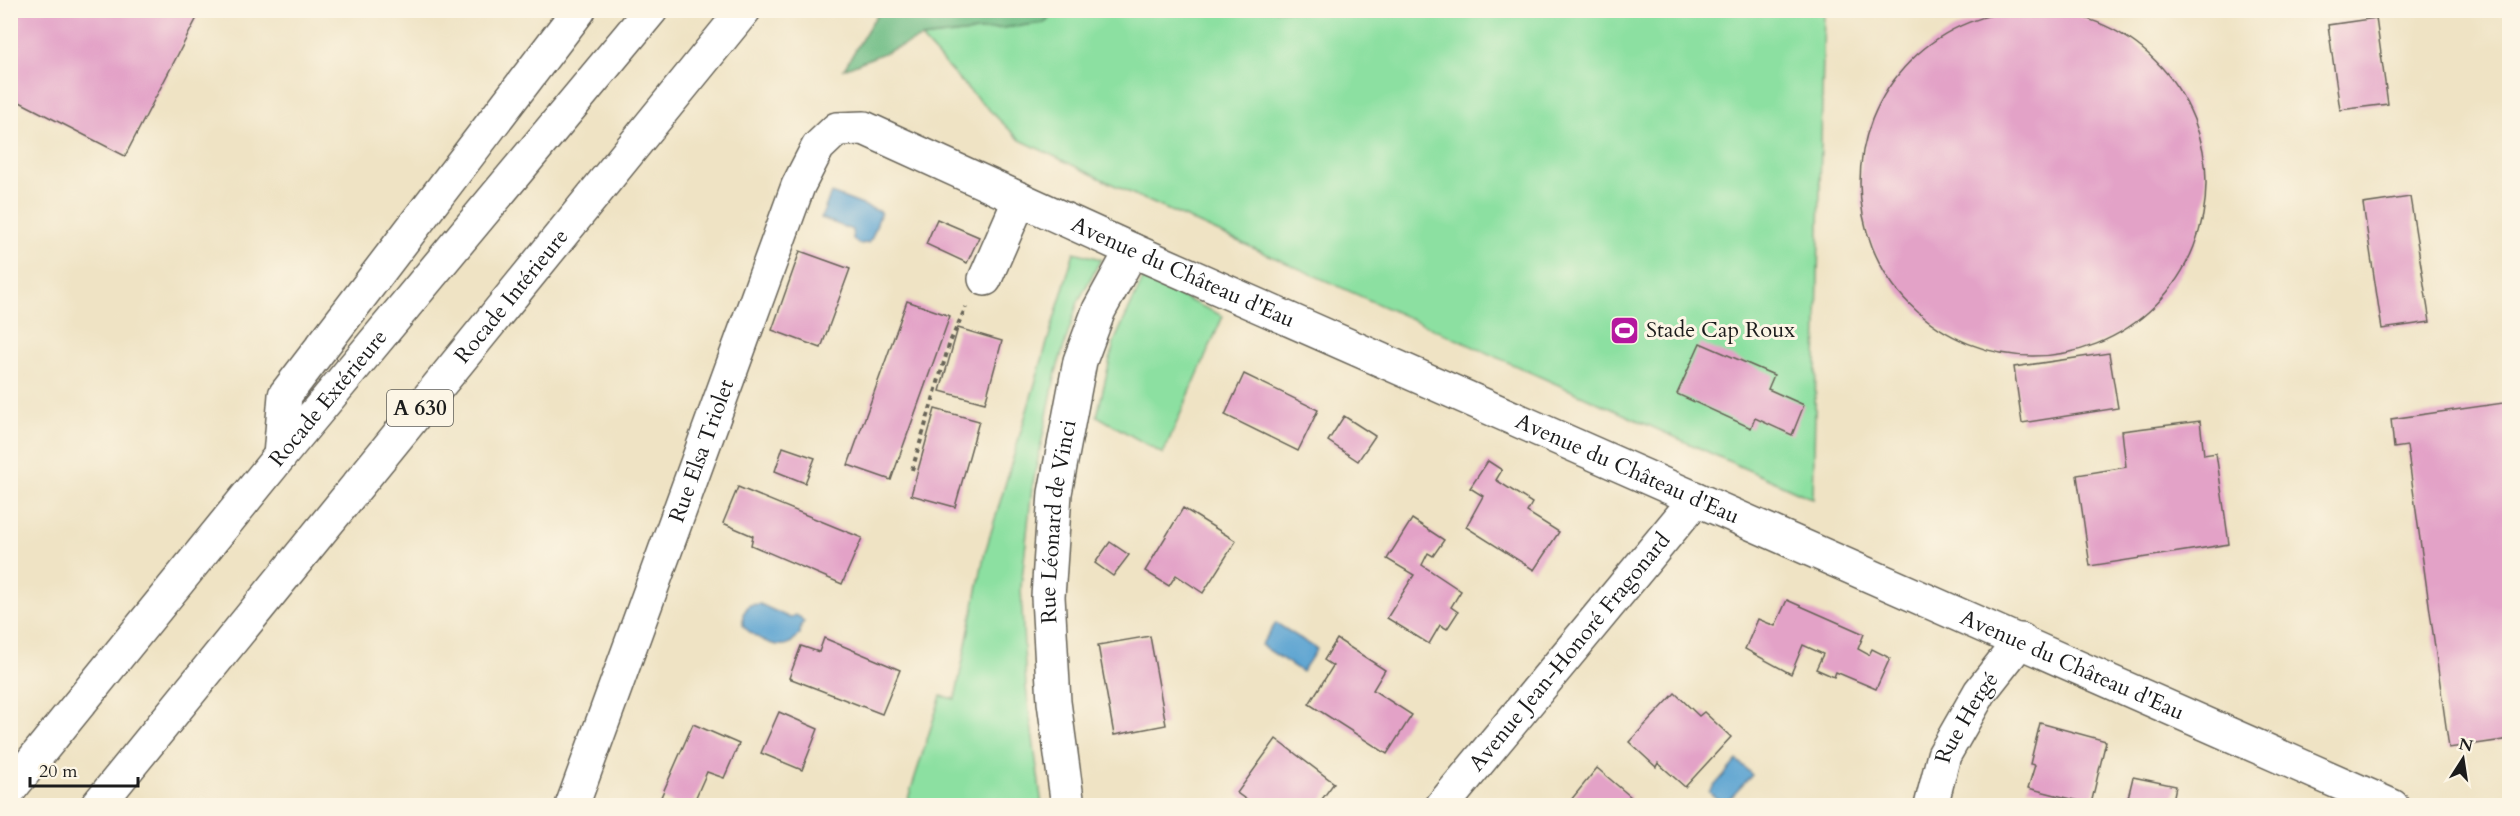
<svg xmlns="http://www.w3.org/2000/svg" width="2520" height="816" font-family="Cardo,serif">
<rect width="100%" height="100%" fill="#fcf5e5"/>
<filter id="ink" filterUnits="userSpaceOnUse"><feTurbulence type="fractalNoise" baseFrequency=".0167" numOctaves="2"/><feDisplacementMap in="SourceGraphic" scale="12" xChannelSelector="R" yChannelSelector="G"/><feConvolveMatrix kernelMatrix="1 2 1 2 8 2 1 2 1" color-interpolation-filters="sRGB"/></filter>
<filter id="wash" filterUnits="userSpaceOnUse"><feTurbulence type="fractalNoise" baseFrequency=".008" numOctaves="4" result="noise"/><feDisplacementMap in="SourceGraphic" scale="24" xChannelSelector="R" yChannelSelector="G"/><feGaussianBlur stdDeviation="1.35" result="paint"/><feColorMatrix in="noise" values="0 0 0 0 0 0 0 0 0 0 0 0 0 0 0 0 0 1.4 0 .05"/><feComposite in="paint" operator="in"/></filter>
<g filter="url(#wash)">
<rect width="100%" height="100%" fill="#efe3c4"/>
<!-- green -->
<g fill="#8ce0a1" stroke="#547e5e" stroke-width="1.5">
<path d="M1055,10L1824,11L1813,499L1137,196L1020,140L968,89L921,38L1044,23Z"/>
<path d="M1074,252L1101,259L1078,302L1056,372L1032,488L1021,588L1026,687L1042,805H906L941,696L955,699L984,556Z"/>
<path d="M1143,279L1223,316L1163,454L1097,416L1114,342Z"/>
</g>
<!-- forest -->
<path fill="#71be87" stroke="#466d52" stroke-width="1.5" d="M882,10H1055V11L1044,23L921,38L844,69L872,22Z"/>
<!-- water -->
<g fill="#5aa3d1" stroke="#3b6076" stroke-width="1.5">
<path d="M831,193L881,212L872,238L868,243L859,244L853,239L852,230L821,218Z"/>
<path d="M760,604L790,618L795,615L800,617L804,622L801,625L800,634C796,636 794,641 790,643C776,651 753,636 743,626V614L749,605Z"/>
<path d="M1276,623L1317,649L1302,672L1261,645Z"/>
<path d="M1737,760L1752,775L1724,805L1709,792Z"/>
</g>
<g id="blocks">
<!-- building -->
<g fill="#e3a2c7">
<circle cx="2033" cy="183" r="173"/>
<path d="M10,10H201L125,156L10,97Z"/>
<path d="M2376,18L2388,104L2340,110L2328,25Z"/>
<path d="M2410,197L2430,322L2382,329L2363,204Z"/>
<path d="M937,219L979,237L967,263L926,244Z"/>
<path d="M800,251L850,269L821,348L772,330Z"/>
<path d="M907,301L950,316L891,480L848,465Z"/>
<path d="M958,328L1002,341L985,403L940,391Z"/>
<path d="M1700,343L1774,375L1768,389L1804,405L1792,435L1755,418L1751,428L1677,394Z"/>
<path d="M2109,353L2118,408L2022,423L2014,367Z"/>
<path d="M1244,374L1318,410L1298,451L1225,415Z"/>
<path d="M2510,402V739L2449,748L2407,446L2394,448L2391,419Z"/>
<path d="M935,409L979,421L955,507L911,495Z"/>
<path d="M1344,416L1375,436L1358,461L1328,441Z"/>
<path d="M2200,421L2204,455L2216,453L2229,544L2090,566L2077,475L2126,467L2122,431Z"/>
<path d="M783,447L815,458L805,483L775,471Z"/>
<path d="M1488,461L1502,470L1496,480L1532,503L1527,512L1559,532L1534,570L1466,527L1483,496L1470,488Z"/>
<path d="M738,487L862,538L842,584L751,545L753,536L723,523Z"/>
<path d="M1183,508L1236,541L1203,593L1176,575L1169,586L1145,571Z"/>
<path d="M1412,519L1444,540L1433,556L1428,553L1422,565L1461,591L1451,607L1458,612L1447,629L1440,625L1429,644L1387,618L1414,575L1387,559Z"/>
<path d="M1110,542L1129,555L1113,576L1095,563Z"/>
<path d="M1787,600L1864,634L1858,649L1869,655L1872,649L1890,658L1876,689L1836,672L1834,677L1816,669L1823,654L1803,645L1791,674L1745,649L1758,619L1775,626Z"/>
<path d="M1150,636L1166,725L1114,735L1098,645Z"/>
<path d="M824,638L900,670L882,714L789,678L801,646L819,652Z"/>
<path d="M1337,639L1385,670L1373,690L1412,715L1387,754L1309,704L1333,666L1324,660Z"/>
<path d="M1675,693L1699,716L1704,712L1731,737L1685,787L1658,763L1656,767L1629,742Z"/>
<path d="M779,712L818,729L802,770L761,753Z"/>
<path d="M2040,723L2106,741L2091,804L2028,788L2035,765L2030,764Z"/>
<path d="M693,724L739,744L724,778L707,772L692,806H679L661,797Z"/>
<path d="M1276,739L1334,783L1317,806H1255L1237,793Z"/>
<path d="M1597,768L1631,797L1624,806H1566Z"/>
<path d="M2133,777L2176,786L2172,806H2126Z"/>
</g>
</g>
</g>
<g filter="url(#ink)">
<use href="#blocks" fill-opacity="0" stroke="#666257" stroke-width="1.5"/>
<g fill="none" stroke-linecap="round" stroke-linejoin="round">
<defs>
<g id="minor">
<path d="M985,279L1020,199"/>
<path id="s1" d="M572,806L798,186L818,147L837,129L864,128L1132,250L2392,806"/>
<path id="s2" d="M1068,806L1054,702L1048,597L1055,493L1080,361L1099,310L1132,250"/>
<path id="s3" d="M1442,806L1696,499"/>
<path id="s4" d="M1931,806L1944,755L1980,692L2021,640"/>
</g>
<g id="highway">
<path d="M280,456L285,395L579,10"/>
<path id="s5" d="M10,789L280,456L651,10"/>
<path id="s6" d="M97,806L744,10"/>
</g>
</defs>
<!-- minor casing -->
<use href="#minor" stroke="#666257" stroke-width="36"/>
<!-- highway casing -->
<use href="#highway" stroke="#666257" stroke-width="36"/>
<!-- path -->
<path stroke="#666257" stroke-width="4" stroke-dasharray="4.5 4.5" stroke-linecap="butt" d="M912,470L950,342L966,307"/>
<!-- minor -->
<use href="#minor" stroke="#fff" stroke-width="33"/>
<!-- highway -->
<use href="#highway" stroke="#fff" stroke-width="33"/>
</g>
</g>
<!-- icons -->
<defs>
<symbol id="stadium-square" viewBox="-11 -11 22 22"><rect x="-9" y="-9" width="18" height="18" rx="4" fill="#b5179e" stroke="#fcf5e5"/><path d="M0-5a6.5 5 0 1 0 0 10a6.5 5 0 1 0 0-10ZM-3.5-1.8h7v3.6h-7Z" fill="#fff"/></symbol>
</defs>
<g fill-rule="evenodd">
<use href="#stadium-square" x="1608" y="314" width="33" height="33"/>
</g>
<g text-anchor="middle" dominant-baseline="central" stroke-width="6" stroke-linejoin="round" paint-order="stroke">
<!-- shield labels -->
<rect fill="#fcf5e5" stroke="#5f5d58" stroke-width="1.5" x="387" y="390" width="66" height="36" rx="4.5"/>
<g font-size="21" font-weight="bold" fill="#1c1c1c">
<text x="420" y="408">A 630</text>
</g>
<!-- street labels -->
<g font-size="22" fill="#1c1c1c" stroke="#fcf5e5">
<text stroke="none"><textPath href="#s1" startOffset="1107">Avenue du Château d'Eau</textPath></text>
<text stroke="none"><textPath href="#s6" startOffset="657">Rocade Intérieure</textPath></text>
<text stroke="none"><textPath href="#s5" startOffset="504">Rocade Extérieure</textPath></text>
<text stroke="none"><textPath href="#s1" startOffset="378">Rue Elsa Triolet</textPath></text>
<text stroke="none"><textPath href="#s1" startOffset="1593">Avenue du Château d'Eau</textPath></text>
<text stroke="none"><textPath href="#s2" startOffset="286">Rue Léonard de Vinci</textPath></text>
<text stroke="none"><textPath href="#s3" startOffset="200">Avenue Jean-Honoré Fragonard</textPath></text>
<text stroke="none"><textPath href="#s1" startOffset="2079">Avenue du Château d'Eau</textPath></text>
<text stroke="none"><textPath href="#s4" startOffset="96">Rue Hergé</textPath></text>
</g>
<!-- poi labels -->
<g font-size="22" fill="#1c1c1c" stroke="#fcf5e5" text-anchor="start">
<text x="1646" y="330">Stade Cap Roux</text>
</g>
</g>
<!-- margin -->
<rect width="2520" height="816" fill="none" stroke="#fcf5e5" stroke-width="36"/>
<!-- north arrow -->
<g transform="translate(2463 759) rotate(12)" stroke="#fcf5e5" stroke-width="4.5" paint-order="stroke">
<path d="M0-4.5L10 22L0 15L-10 22Z" fill="#1c1c1c"/>
<text y="-9" font-size="16" font-weight="bold" text-anchor="middle" fill="#1c1c1c">N</text>
</g>
<!-- scale -->
<path d="M30 777v9h108v-9" fill="none" stroke="#1c1c1c" stroke-width="3"/>
<text x="39" y="777" font-size="18" fill="#1c1c1c" stroke="#fcf5e5" stroke-width="4.5" paint-order="stroke">20 m</text>
</svg>
